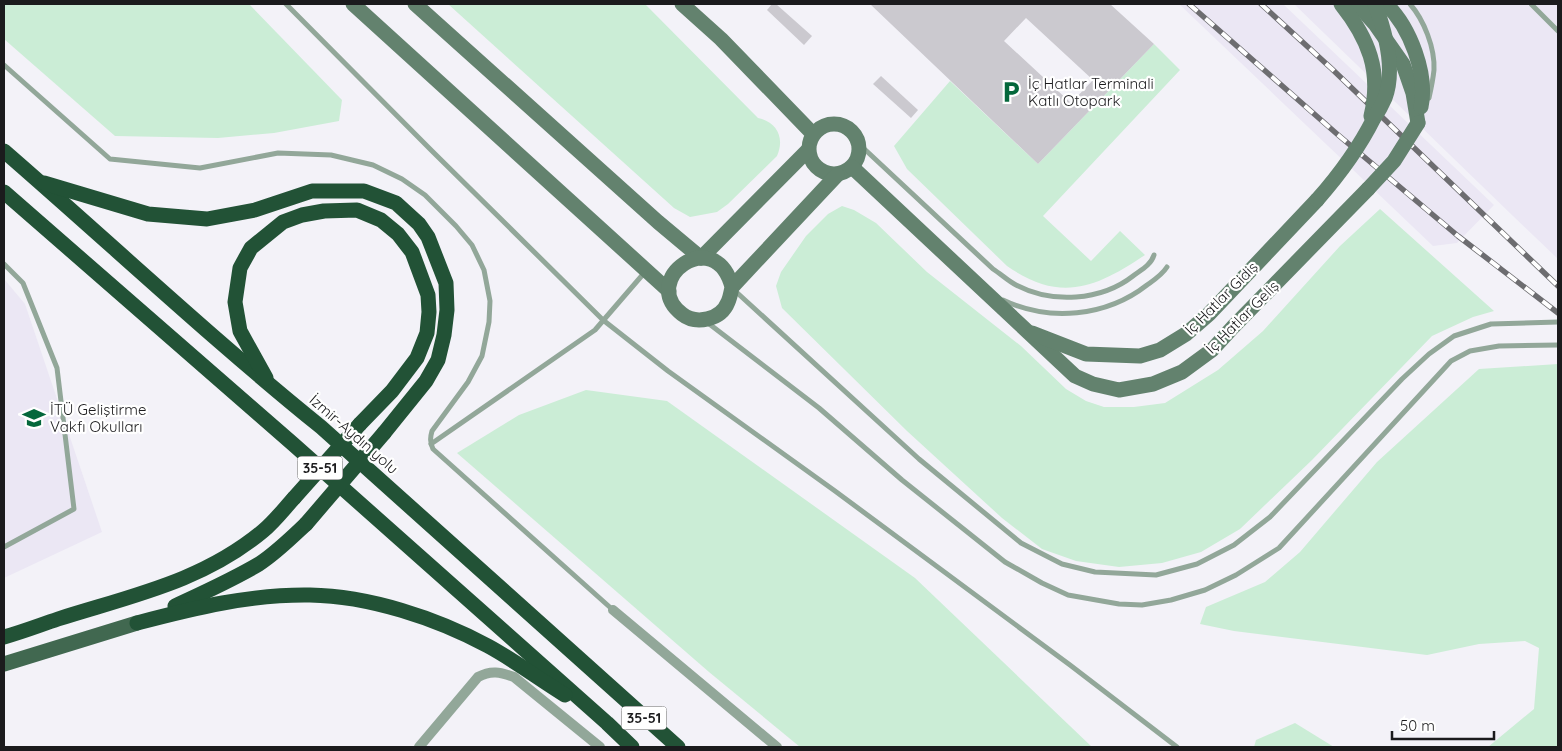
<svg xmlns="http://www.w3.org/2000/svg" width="1562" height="751" font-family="Quicksand,sans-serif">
<rect width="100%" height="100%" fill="#f3f2f8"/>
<!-- built -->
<g fill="#ebe7f4">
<path d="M1179,4H1283L1494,205L1457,243L1433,246Z"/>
<path d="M1294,4H1558V259L1513,216Z"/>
<path d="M4,279L25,304L102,532L4,578Z"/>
</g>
<!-- green -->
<g fill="#cbedd6">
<path d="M4,4H249L342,100L339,121L274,133L218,138L115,136L4,39Z"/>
<path d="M448,4H645L758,118C777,122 785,138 777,156L728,204L717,212L690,217L674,208Z"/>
<path d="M1154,44L1180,70L1043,216L1091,261L1120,231L1145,255C1096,288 1060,303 1007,266L907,169L894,146L950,81L1038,164Z"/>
<path d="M842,206L854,210L876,223L927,272L1021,346L1066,389L1086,401L1104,407H1134L1165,403L1218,370L1263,331L1340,246L1380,209L1494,311L1473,317L1432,336L1312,460L1240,529L1201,552L1162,563L1119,567L1076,561L1042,549L1002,518L907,431L782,308L776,286L781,272L806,236L828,214Z"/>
<path d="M1558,364V747H1488L1534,709L1539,648L1525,641L1479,644L1427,655L1234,631L1200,624L1206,607L1265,582L1300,552L1377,462L1479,369Z"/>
<path d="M586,390L667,401L915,578L1092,747H800L709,672L457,453L519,415Z"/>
<path d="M1295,723L1334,747H1254L1256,740Z"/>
</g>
<!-- building -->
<g fill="#cbc9cf" fill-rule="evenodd">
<path d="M772,4H776L812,36L804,45L767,10Z"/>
<path d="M870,4H1110L1154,44L1038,164ZM1026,18L1093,80L1071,103L1004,41Z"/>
<path d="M881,76L918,110L911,118L873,84Z"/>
</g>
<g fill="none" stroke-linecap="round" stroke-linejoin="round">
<!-- lane -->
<g stroke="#92a799" stroke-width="5">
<path d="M286,4L432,151L603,320L668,371L835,491L1070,665L1177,747"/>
<path d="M1410,4C1424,20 1435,48 1434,70C1433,79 1431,89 1429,98"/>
<path d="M1531,4L1558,31"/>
<path d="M4,65L110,159L200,168L278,153L331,155L373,165L402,179L425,195L456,226L472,245L484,270L490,301L489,322L482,356L468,382L432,431C430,438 430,442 433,449L613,610"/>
<path d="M859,144L993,269C1001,274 1008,281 1016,285C1052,304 1101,301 1133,276C1141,270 1151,265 1154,255"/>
<path d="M4,264L23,283L57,368L74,509L4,547"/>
<path d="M733,289L919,459L1021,543L1062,564L1095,572L1156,575L1197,564L1234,545L1270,517L1402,379L1429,354L1454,336L1491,324L1558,322"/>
<path d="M1003,300C1049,322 1106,317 1147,285C1154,280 1162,275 1167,267"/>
<path d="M708,323L819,408L902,480L1005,562L1042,583L1068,595L1119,604L1142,605L1171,600L1205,590L1236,575L1279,548L1451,361L1470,351L1499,346L1558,345"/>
<path d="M431,444L595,330L645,272"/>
</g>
<!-- street -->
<g stroke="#92a799" stroke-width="10">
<path d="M613,610L777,747"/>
<path d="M419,747L478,677C491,670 500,672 514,677L600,747"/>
</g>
<!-- secondary -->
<g stroke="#63826e" stroke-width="15">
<path d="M353,4L669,291"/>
<path d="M415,4L658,222L701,258"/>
<path d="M682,4L721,39L813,134"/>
<path d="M1357,4L1375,24L1403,64L1413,93L1418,123"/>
<path d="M1386,4C1410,27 1428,74 1421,107"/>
<circle cx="834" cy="149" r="25"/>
<path d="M852,167L1075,376L1093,384L1119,390L1153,384L1182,372L1212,350L1233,327L1368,189"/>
<path d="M701,258L808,150"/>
<path d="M732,287C715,223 638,280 682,314C696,325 721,320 728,302C730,298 731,292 732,287L837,175"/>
<path d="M1032,333L1086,354L1140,356L1160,350L1186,334L1209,314L1317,200"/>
</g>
<!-- primary -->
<path stroke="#416850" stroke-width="15" d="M4,664L137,623"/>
<!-- highway -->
<g stroke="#225236" stroke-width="15">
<path d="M4,151C110,243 212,339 321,427L678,747"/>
<path d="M44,183L148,214L207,219L255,210L312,191H364L396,203L419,224L428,237L446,283L447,310L444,335L438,360L426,381L384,433"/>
<path d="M4,192L293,444L607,723L632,747"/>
<path d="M266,378L240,331L235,302L240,268L251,248L283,222L302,215L324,211L357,210L381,220L398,234L412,252L428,295L429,312L427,333L417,358L392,391L360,424"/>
<path d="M175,606C203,593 232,580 259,564C276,553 291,538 306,524"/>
<path d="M137,623C194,608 251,594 310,595C369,596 436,618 488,646C514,660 539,679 565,695"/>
<path d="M4,637C22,632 40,625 58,619C130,596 202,582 263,531C274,522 284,509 294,498"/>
</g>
<defs>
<g id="rail">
<path d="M1189,4L1337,134L1458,236L1558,313"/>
<path d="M1261,4L1332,69L1558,286"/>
</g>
</defs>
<!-- rail casing -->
<use href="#rail" stroke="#6d6d70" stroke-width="5.5"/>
<!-- rail -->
<use href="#rail" stroke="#fff" stroke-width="4" stroke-dasharray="11" stroke-linecap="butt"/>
<!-- secondary-bridge -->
<g stroke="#63826e" stroke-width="15">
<path d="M1341,4C1368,38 1382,71 1371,116"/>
<path d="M1368,189L1394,161L1418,123"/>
<path d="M1317,200C1340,174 1358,150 1374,118C1378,112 1382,105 1385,98C1396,69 1385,31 1375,4"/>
</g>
<!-- highway-bridge -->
<g stroke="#225236" stroke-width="15">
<path d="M294,498L360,424"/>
<path d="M306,524L384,433"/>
</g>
</g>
<!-- icons -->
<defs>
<symbol id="parking-bare" viewBox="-9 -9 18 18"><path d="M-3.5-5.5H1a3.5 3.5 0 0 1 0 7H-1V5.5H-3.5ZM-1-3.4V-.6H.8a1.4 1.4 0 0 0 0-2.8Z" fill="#04673b" stroke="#fff" stroke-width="2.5" paint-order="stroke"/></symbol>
<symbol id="school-bare" viewBox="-9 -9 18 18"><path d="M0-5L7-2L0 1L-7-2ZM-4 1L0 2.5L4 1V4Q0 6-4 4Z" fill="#04673b" stroke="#fff" stroke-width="2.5" paint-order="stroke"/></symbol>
</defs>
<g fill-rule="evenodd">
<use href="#parking-bare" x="995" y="76" width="32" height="32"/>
<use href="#school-bare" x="18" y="402" width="32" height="32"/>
</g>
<g text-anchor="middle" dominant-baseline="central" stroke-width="4.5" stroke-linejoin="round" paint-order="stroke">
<!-- shield labels -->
<g fill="#fff" stroke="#5f5f61" stroke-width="1">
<rect x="297.5" y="456.5" width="45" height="23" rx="4"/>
<rect x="621.5" y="706.5" width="45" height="23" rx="4"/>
</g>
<g font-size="14" font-weight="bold" fill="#1b1b1d">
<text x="320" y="468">35-51</text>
<text x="644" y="718">35-51</text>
</g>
<!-- poi labels -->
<g font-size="15" fill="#1b1b1d" stroke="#fff" text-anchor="start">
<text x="1028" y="83">İç Hatlar Terminali<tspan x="1028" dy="17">Katlı Otopark</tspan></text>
<text x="50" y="409">İTÜ Geliştirme<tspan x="50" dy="17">Vakfı Okulları</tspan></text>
</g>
<!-- street labels -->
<g font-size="15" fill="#1b1b1d" stroke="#fff">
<text transform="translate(1221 298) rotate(-45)">İç Hatlar Gidiş</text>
<text transform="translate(1242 317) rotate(-45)">İç Hatlar Geliş</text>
<text transform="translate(354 434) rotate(41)">İzmir-Aydın yolu</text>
</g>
</g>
<!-- border -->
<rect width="1562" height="751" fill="none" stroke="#1b1b1d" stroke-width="10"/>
<!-- scale -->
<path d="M1392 731v8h102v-8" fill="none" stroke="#1b1b1d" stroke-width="2.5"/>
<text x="1400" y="731" font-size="15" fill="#1b1b1d" stroke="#ffffff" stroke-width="4" paint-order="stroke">50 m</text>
</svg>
